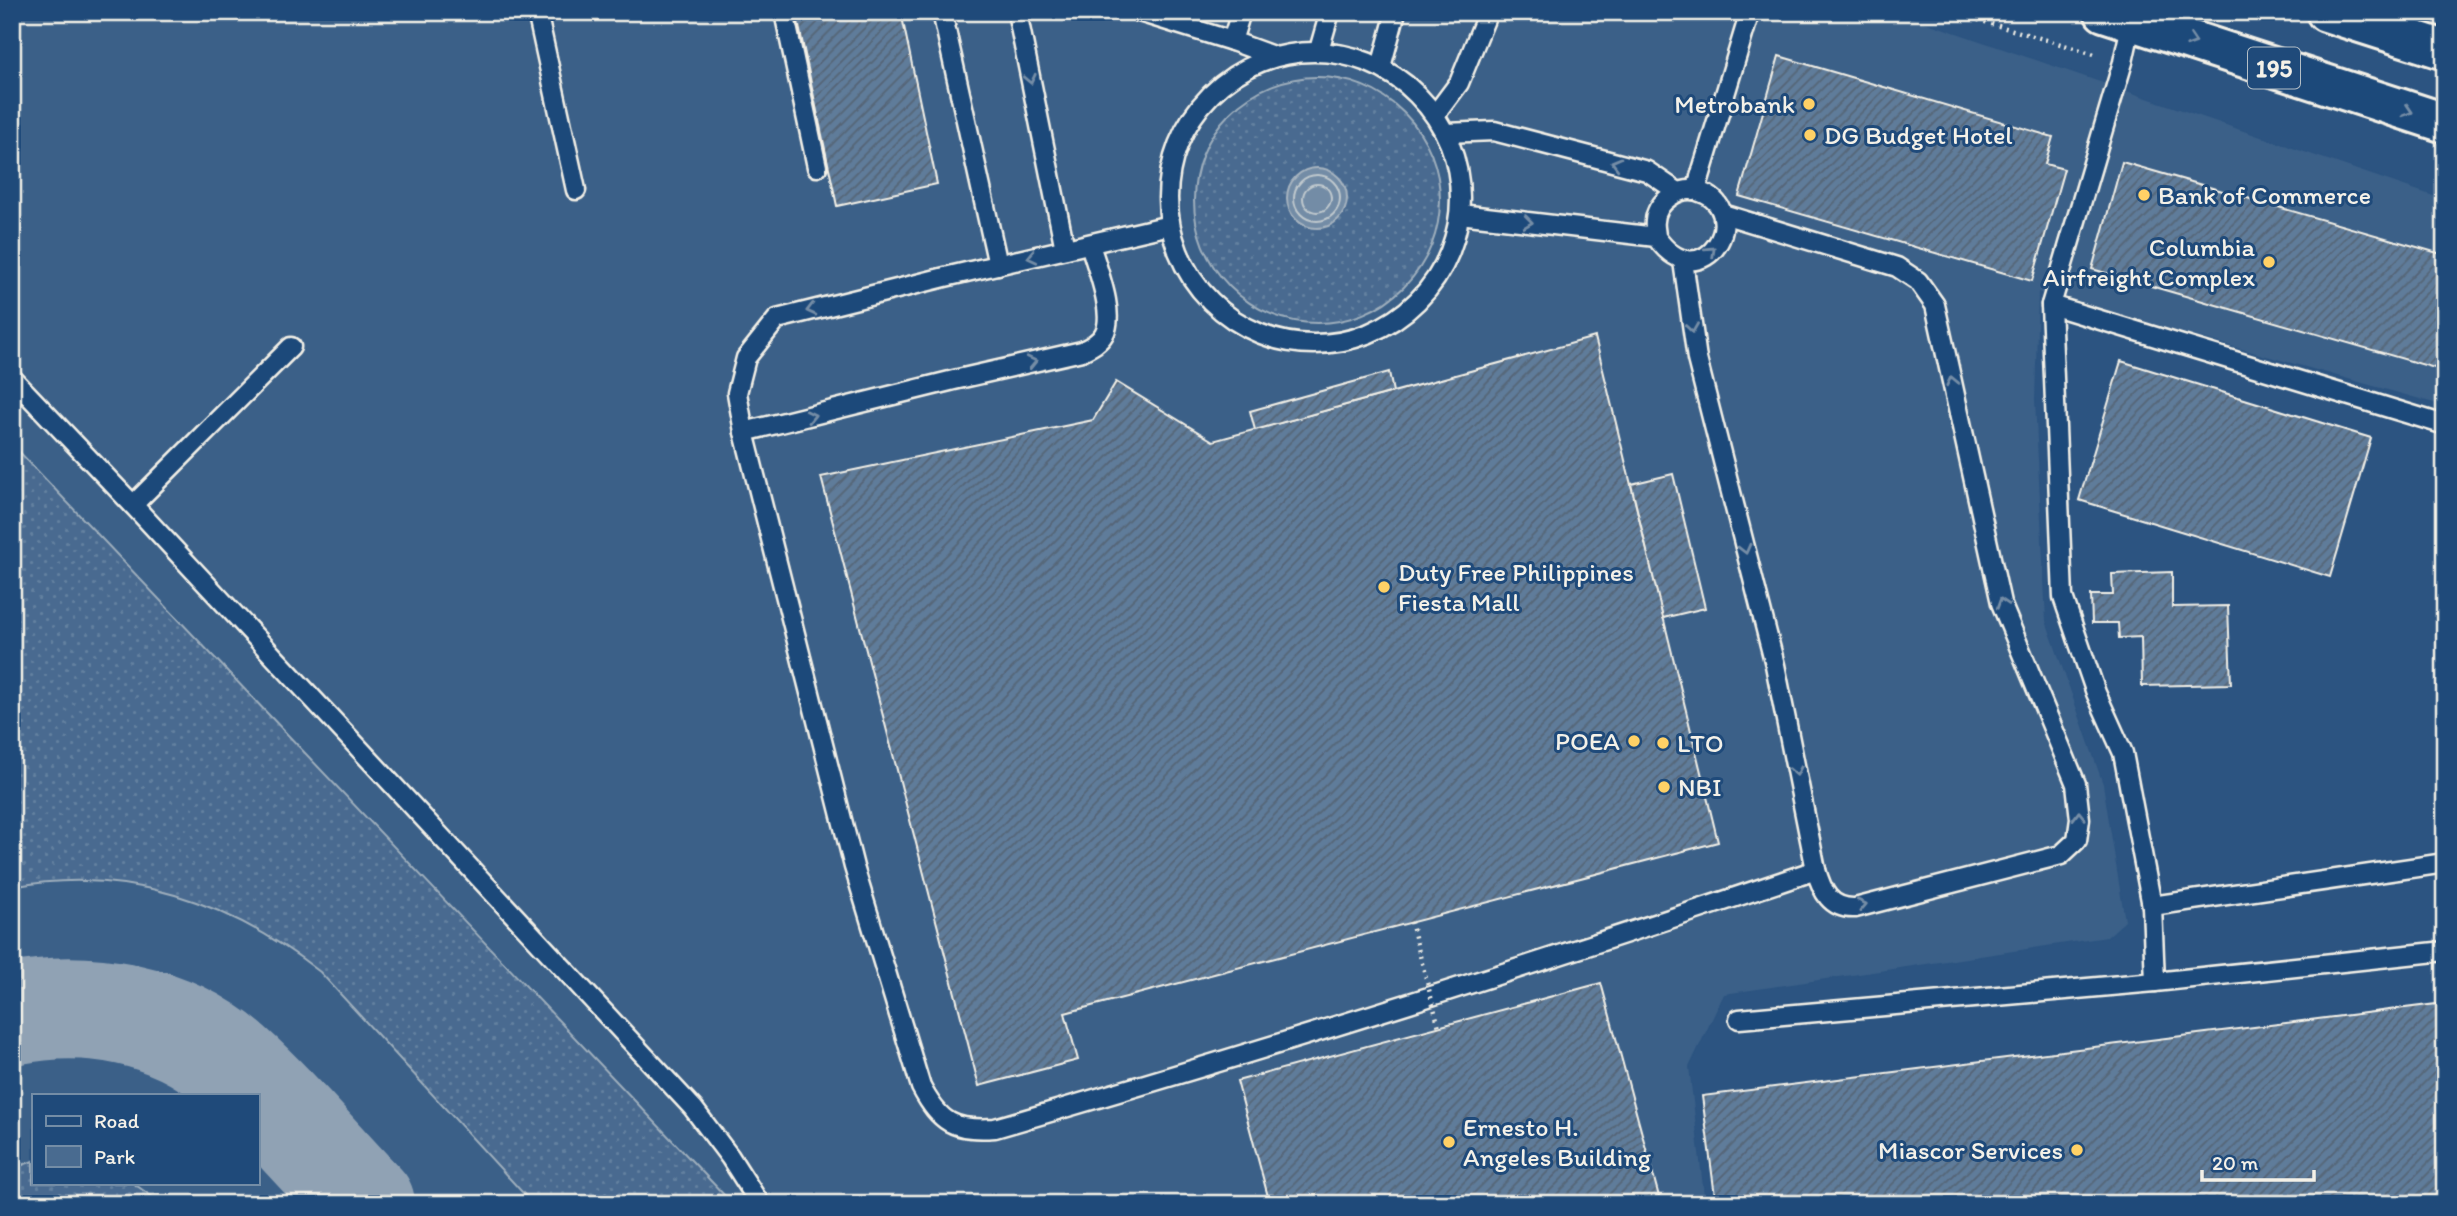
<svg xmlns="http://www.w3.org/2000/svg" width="2457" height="1216" font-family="Itim,sans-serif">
<defs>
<pattern id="green-dots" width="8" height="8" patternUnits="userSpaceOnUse" patternTransform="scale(1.75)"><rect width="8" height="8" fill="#496b90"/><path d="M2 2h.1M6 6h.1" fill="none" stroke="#6481a0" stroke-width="1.8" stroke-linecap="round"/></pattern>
<pattern id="building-hatch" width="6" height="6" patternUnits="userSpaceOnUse" patternTransform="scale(1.75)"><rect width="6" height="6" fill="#5e7b9a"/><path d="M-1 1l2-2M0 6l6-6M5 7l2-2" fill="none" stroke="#556474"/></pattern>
</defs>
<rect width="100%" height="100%" fill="#2c5481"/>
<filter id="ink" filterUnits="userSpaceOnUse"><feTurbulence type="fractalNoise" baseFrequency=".0143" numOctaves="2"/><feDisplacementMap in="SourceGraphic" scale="14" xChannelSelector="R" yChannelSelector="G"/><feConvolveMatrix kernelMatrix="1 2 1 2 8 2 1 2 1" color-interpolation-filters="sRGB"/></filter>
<g filter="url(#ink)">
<!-- built -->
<path fill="#3b6088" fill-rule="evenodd" d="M12,12H1895L2445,200V406L2038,292L2035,400L2046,621L2103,784L2125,921L2107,937L1724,994L1689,1067L1705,1204H12ZM33,1095H257V1183H33Z"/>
<!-- green -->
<g fill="url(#green-dots)" stroke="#9eaebc" stroke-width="2">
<circle cx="1317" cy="200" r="123"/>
<path d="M12,444L726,1197L731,1204H533L320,972C230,902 126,865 12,887Z"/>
<path d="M33,1161V1183H133L162,1204H12V1169Z"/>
</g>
<!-- water -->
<circle fill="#738ca6" stroke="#a7b4c0" stroke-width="2" cx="1317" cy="198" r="30"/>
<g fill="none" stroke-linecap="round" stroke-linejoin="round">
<!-- shore -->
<g stroke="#c0c9ce" stroke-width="2">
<circle cx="1317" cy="198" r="23"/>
<circle cx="1317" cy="198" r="14"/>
</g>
<!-- taxiway -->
<path stroke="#90a2b4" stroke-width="102" d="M12,1014C87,999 170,1013 230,1064C277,1106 320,1158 364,1204"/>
</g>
<!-- building -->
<g fill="url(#building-hatch)" stroke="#f4f1e8" stroke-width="2">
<path d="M796,12H901L937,184L837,206Z"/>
<path d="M1779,56L2053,137L2045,164L2064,169L2032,281L1739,196Z"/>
<path d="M2122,162L2445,255V371L2092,269Z"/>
<path d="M1595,337L1718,842L1065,1013L1078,1060L979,1086L821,477L1093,420L1116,382L1213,441Z"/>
<path d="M2121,361L2371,438L2330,577L2079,500Z"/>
<path d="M1389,372L1393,392L1255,430L1250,411Z"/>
<path d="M1673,474L1705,608L1663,618L1631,484Z"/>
<path d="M2172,572V607L2228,606L2231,684L2142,686L2141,637L2119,638L2118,623H2092L2091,595H2113L2112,574Z"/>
<path d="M1601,983L1661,1204H1270L1237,1081Z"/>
<path d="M2445,1003V1204H1716L1702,1096Z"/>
</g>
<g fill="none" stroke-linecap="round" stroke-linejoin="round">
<defs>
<g id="lane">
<path d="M537,12L576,190"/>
<path d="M784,12L817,167"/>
<path d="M942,12L998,265"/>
<path d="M1017,12L1065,249"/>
<path d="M1139,12L1232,41L1273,56"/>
<path d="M2132,21L2123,62L2051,305L2063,597L2096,693L2123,753L2152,906L2155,982"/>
<path d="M1232,41L1241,12"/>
<path d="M1319,50L1330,12"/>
<circle cx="1314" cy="198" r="146"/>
<path d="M1381,67L1396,12"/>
<path d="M1435,115L1459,83L1488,12"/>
<path d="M1446,133L1494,131L1647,171L1678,192"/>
<path d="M1696,190L1750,12"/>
<path d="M1460,214L1656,237C1703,304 1757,208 1697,191C1679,186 1656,202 1655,221C1654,226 1656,232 1656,237"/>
<path d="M1170,225L945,277L777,319L746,358L737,393L744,432L854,867L921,1087C940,1123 954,1131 995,1128C1270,1049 1544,962 1816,870"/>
<path d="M1683,261L1697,359L1775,665L1816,870C1822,891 1830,909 1855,908L2061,855L2077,840L2080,819L2076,784L2001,603L1935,305L1918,281L1897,267L1723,214"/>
<path d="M2051,305L2445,425"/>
<path d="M12,378L133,505L693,1108L730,1157L760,1204"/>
<path d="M744,432L954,380L1082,351C1090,347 1099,343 1104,334C1116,314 1096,266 1090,244"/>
<path d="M133,505L291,347"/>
<path d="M2152,906L2445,863"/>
<path d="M1739,1019L2155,982L2445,951"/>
</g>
<g id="primary">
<path d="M2104,12L2445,123"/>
<path d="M2326,12L2445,50"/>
</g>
</defs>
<!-- lane casing -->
<use href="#lane" stroke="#f4f1e8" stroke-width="23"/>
<!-- primary casing -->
<use href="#primary" stroke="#f4f1e8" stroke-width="44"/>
<!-- path -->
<path stroke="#f4f1e8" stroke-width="4.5" stroke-dasharray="2 5" stroke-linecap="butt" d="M1951,12L2098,55"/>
<!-- lane -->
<use href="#lane" stroke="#1f4a7a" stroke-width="18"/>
<!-- primary -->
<use href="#primary" stroke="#1f4a7a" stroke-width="38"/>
<!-- path-bridge -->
<path stroke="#f4f1e8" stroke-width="4.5" stroke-dasharray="2 5" stroke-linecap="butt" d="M1411,922L1439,1027"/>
</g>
<!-- one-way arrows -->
<defs><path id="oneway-chevron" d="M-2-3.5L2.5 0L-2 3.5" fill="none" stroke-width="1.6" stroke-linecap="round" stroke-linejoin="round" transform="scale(1.75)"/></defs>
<g stroke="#748da6">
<use href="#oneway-chevron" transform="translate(2192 41) rotate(18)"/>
<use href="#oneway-chevron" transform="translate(1030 79) rotate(78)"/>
<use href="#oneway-chevron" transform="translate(2408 111) rotate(18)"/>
<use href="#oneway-chevron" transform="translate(1616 163) rotate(-165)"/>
<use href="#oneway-chevron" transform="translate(1528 222) rotate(7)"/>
<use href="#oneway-chevron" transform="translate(1711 251) rotate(-43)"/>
<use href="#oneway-chevron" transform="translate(1032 257) rotate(167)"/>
<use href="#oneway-chevron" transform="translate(811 310) rotate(166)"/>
<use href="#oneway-chevron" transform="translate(1692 328) rotate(82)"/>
<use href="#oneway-chevron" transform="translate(1032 362) rotate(-13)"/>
<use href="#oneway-chevron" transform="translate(1952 381) rotate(-102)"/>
<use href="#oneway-chevron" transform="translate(811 416) rotate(-13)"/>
<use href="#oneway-chevron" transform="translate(1745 549) rotate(76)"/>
<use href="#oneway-chevron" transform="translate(2002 603) rotate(-108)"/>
<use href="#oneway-chevron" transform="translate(1796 771) rotate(79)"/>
<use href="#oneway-chevron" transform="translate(2079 816) rotate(-91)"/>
<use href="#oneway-chevron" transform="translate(1862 905) rotate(-12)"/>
</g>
</g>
<!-- markers -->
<g fill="#ffd166" stroke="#1f4a7a" stroke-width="2.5">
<circle cx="1809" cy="104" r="7"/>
<circle cx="1810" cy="135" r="7"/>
<circle cx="2144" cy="195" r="7"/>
<circle cx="2269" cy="262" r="7"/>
<circle cx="1384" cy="587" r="7"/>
<circle cx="1634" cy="741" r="7"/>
<circle cx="1663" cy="743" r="7"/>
<circle cx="1664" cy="787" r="7"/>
<circle cx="1449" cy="1142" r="7"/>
<circle cx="2077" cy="1150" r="7"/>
</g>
<g text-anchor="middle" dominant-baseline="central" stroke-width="6" stroke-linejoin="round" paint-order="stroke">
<!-- shield labels -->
<rect fill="#1f4a7a" stroke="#b4bfc7" stroke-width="2" x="2248" y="47.5" width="52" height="41" rx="5"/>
<g font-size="24" font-weight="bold" fill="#f4f1e8">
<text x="2274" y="68">195</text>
</g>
<!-- poi labels -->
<g font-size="26" fill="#f4f1e8" stroke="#1f4a7a" text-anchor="start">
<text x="1795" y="104" text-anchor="end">Metrobank</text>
<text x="1824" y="135">DG Budget Hotel</text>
<text x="2158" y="195">Bank of Commerce</text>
<text x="2255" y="247" text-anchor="end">Columbia<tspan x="2255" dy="30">Airfreight Complex</tspan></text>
<text x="1398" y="572">Duty Free Philippines<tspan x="1398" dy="30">Fiesta Mall</tspan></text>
<text x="1620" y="741" text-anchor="end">POEA</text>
<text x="1677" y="743">LTO</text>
<text x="1678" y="787">NBI</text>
<text x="1463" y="1127">Ernesto H.<tspan x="1463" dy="30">Angeles Building</tspan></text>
<text x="2063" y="1150" text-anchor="end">Miascor Services</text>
</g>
</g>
<!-- margin -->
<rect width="2457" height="1216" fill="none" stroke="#1f4a7a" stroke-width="42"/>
<rect x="21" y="21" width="2415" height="1174" fill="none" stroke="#f4f1e8" stroke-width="2.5" filter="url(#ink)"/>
<!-- legend -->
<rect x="32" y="1094" width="228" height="91" fill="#1f4a7a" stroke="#748da6" stroke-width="2"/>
<rect x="46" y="1116" width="35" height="10" fill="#1f4a7a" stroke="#748da6" stroke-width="2"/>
<text x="94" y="1128" font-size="21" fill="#f4f1e8">Road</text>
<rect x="46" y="1146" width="35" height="21" fill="#496b90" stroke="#748da6" stroke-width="2"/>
<text x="94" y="1164" font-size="21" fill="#f4f1e8">Park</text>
<!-- scale -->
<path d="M2202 1170v10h112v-10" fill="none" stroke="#f4f1e8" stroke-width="3.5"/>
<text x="2212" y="1170" font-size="21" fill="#f4f1e8" stroke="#1f4a7a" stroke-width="5" paint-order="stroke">20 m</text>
</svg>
